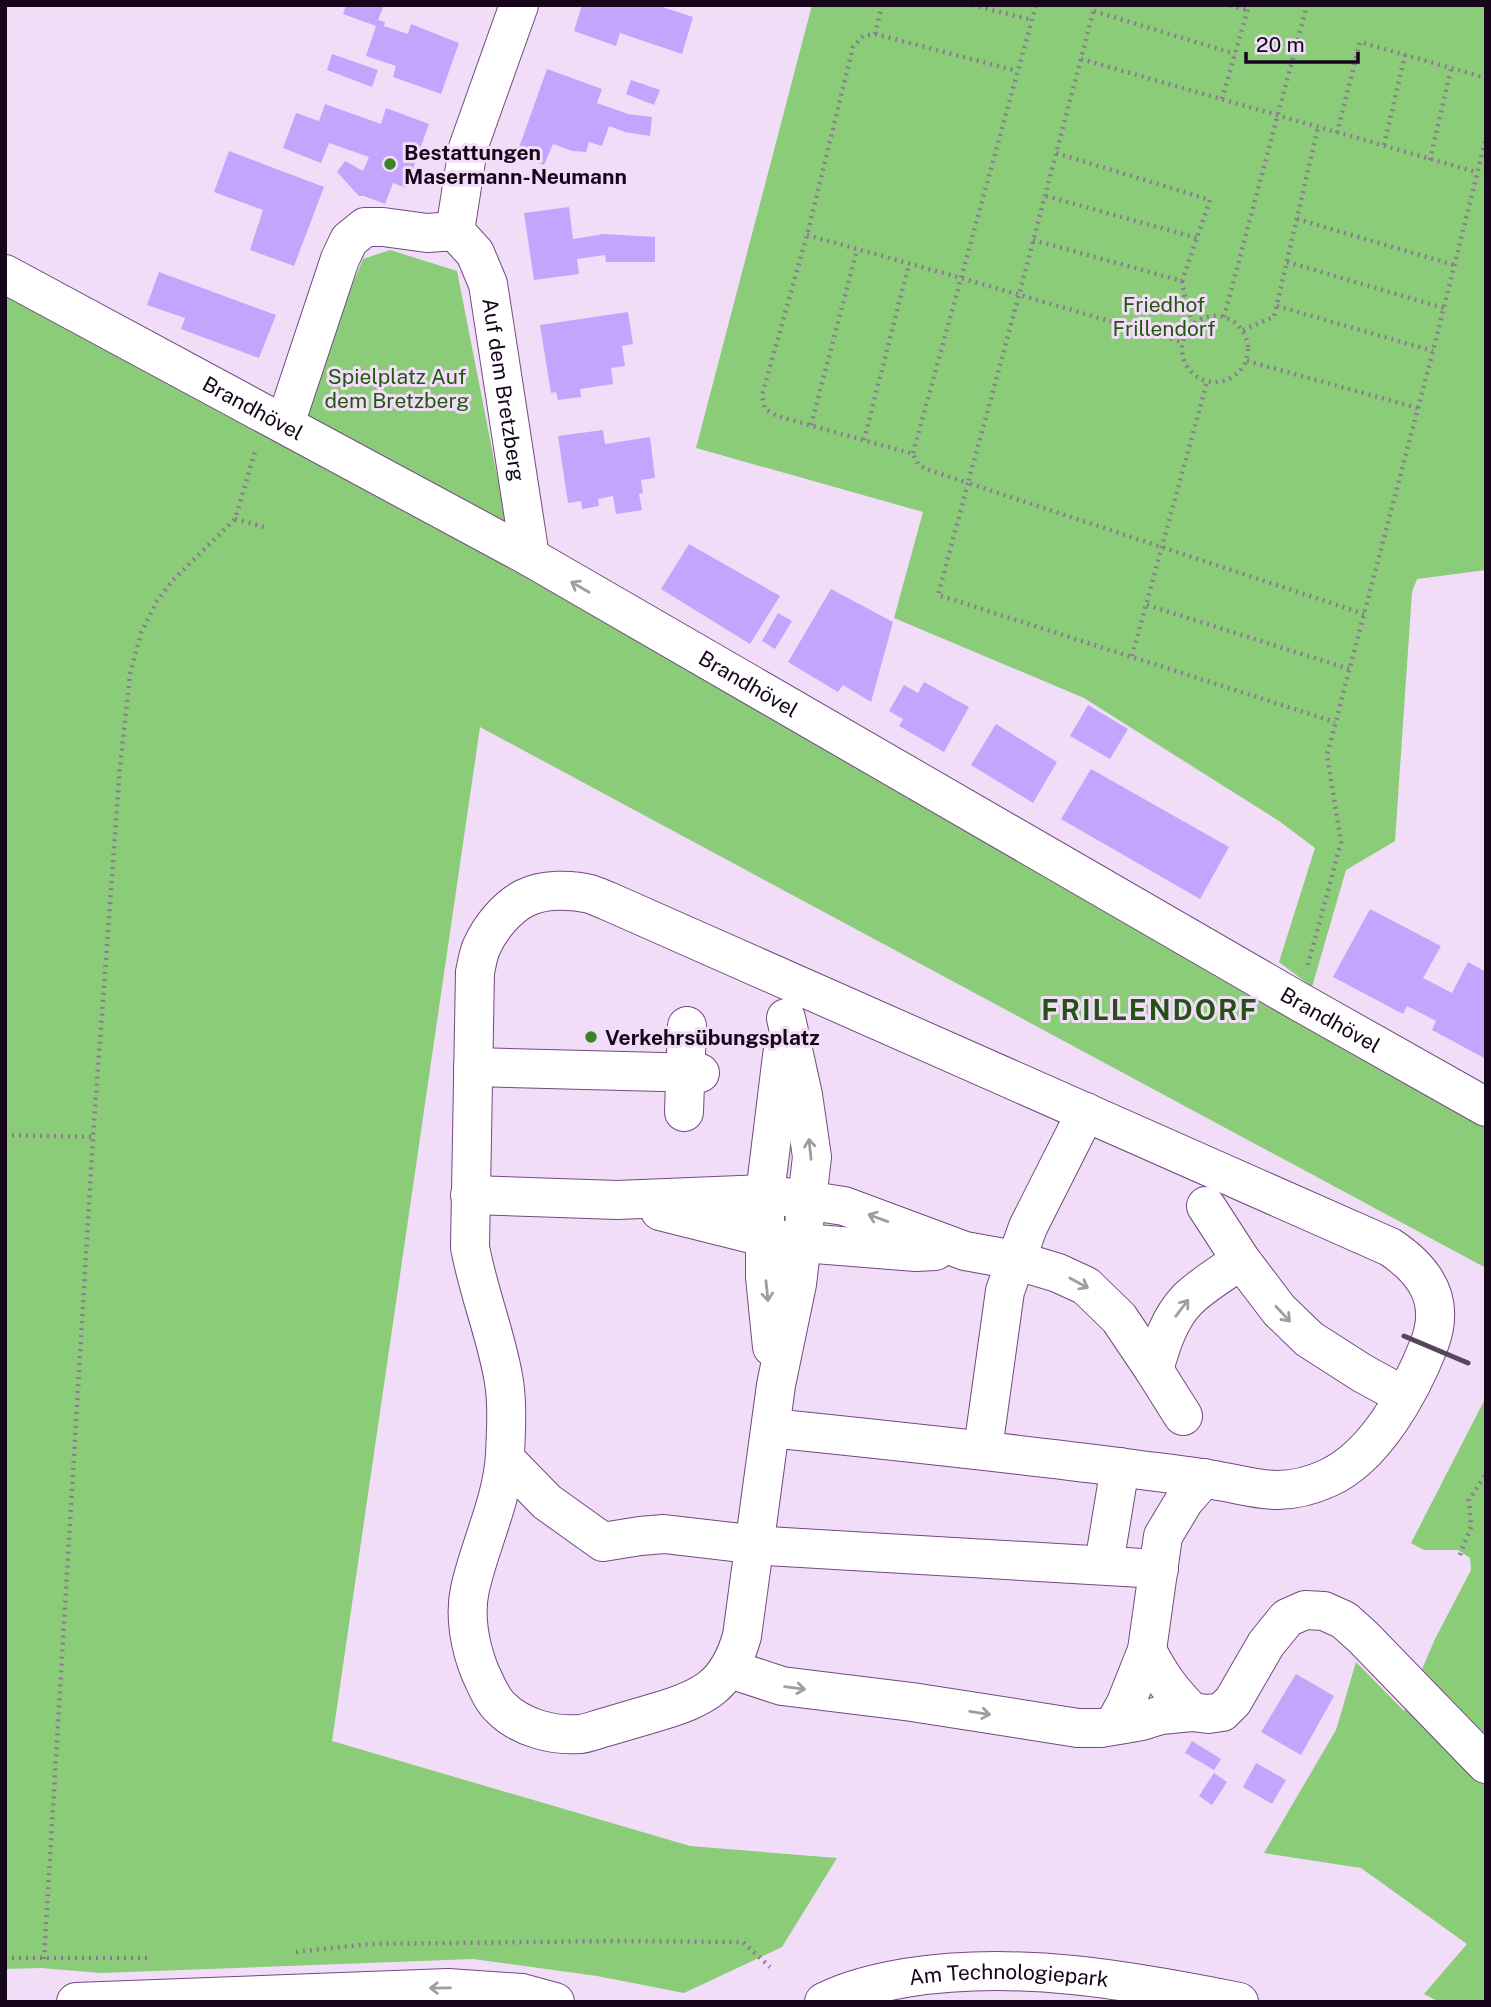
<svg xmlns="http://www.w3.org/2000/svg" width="1491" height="2007" font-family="'Public Sans',sans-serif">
<rect width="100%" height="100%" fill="#f1ddf7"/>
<!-- green -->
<g fill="#8acc78">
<path d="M812,5H1486V570L1417,579L1412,592L1395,841L1346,870L1312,987L1279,962L1315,848L1279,821L1084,698L894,618L923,512L696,448Z"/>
<path d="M390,250L457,271L510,541L295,423L363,259Z"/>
<path d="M5,295L339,471L1486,1122V1268L480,727L332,1741L690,1846L837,1858L782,1947L684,1993L597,1976L473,1959L101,1973L41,1968L5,1969Z"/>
<path d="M1486,1397V2002H1439L1424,1994L1467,1944L1361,1868L1264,1853L1336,1730L1356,1662L1404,1711L1435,1639L1471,1570L1470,1558L1458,1550H1424L1411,1543Z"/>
</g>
<!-- building -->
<g fill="#c3a5fd">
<path d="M346,5H384L378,20L385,22L384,26L408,34L411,24L459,43L441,94L393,77L396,66L366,56L376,26L343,14Z"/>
<path d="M582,5H656L693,17L682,54L620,33L616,46L574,31Z"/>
<path d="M332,54L378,70L372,87L327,70Z"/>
<path d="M547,69L602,89L597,103L628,114L652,117L650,136L625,132L609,126L602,146L589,142L586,152L572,151L553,144L544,165L516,156Z"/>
<path d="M631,80L660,90L654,105L626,94Z"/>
<path d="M325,104L381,124L386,108L429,124L406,188L393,183L385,204L364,196H359L337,172L345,161L363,171L369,157L329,143L321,163L283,148L296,113L319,121Z"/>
<path d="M229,151L324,187L294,266L250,250L263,210L214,192Z"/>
<path d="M569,207L573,239L604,234L655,237V262H606L605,255L577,259L579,274L534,280L524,213Z"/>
<path d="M159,272L276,315L259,358L181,329L185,318L147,305Z"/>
<path d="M628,312L633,344L622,346L625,366L611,368L613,384L580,389L581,397L558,400L556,392L551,393L540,325Z"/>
<path d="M603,430L605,444L650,437L655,478L641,480L643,493L639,494L642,510L616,514L613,496L598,499L599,506L582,509L581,501L568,503L558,436Z"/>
<path d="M689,544L780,596L750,644L661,589Z"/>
<path d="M831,589L893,622L871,702L843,685L838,692L788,662Z"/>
<path d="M778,613L792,621L775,649L762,641Z"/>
<path d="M924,682L969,707L944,752L899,726L903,719L889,711L904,685L918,693Z"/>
<path d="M1088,705L1128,729L1110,759L1070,736Z"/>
<path d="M996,724L1057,762L1033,803L971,765Z"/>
<path d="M1091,769L1229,847L1200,899L1061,819Z"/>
<path d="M1370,909L1441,946L1423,978L1452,993L1468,962L1486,972V1059L1432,1030L1436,1021L1407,1006L1403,1014L1333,977Z"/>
<path d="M1296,1674L1334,1696L1301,1755L1261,1732Z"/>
<path d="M1192,1741L1221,1759L1214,1770L1185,1753Z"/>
<path d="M1256,1763L1286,1780L1272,1804L1243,1787Z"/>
<path d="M1214,1773L1227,1782L1212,1805L1199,1796Z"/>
</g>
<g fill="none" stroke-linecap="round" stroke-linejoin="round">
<defs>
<g id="minor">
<path id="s1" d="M519,5L468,148L455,231L475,253L488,284L530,557"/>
<path id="s2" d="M5,274L530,557L1298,1001L1486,1107"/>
<path d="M285,424L340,259L349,240L365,227H383L427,233L455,231"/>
<path d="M473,1067L700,1073"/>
<path d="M684,1112L687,1026"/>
<path d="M470,1195L617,1200L765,1194L844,1206L965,1251L1015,1260L1058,1273L1086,1286L1119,1318L1154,1370L1183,1416"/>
<path d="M1206,1206L1241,1260L1279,1310L1309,1339L1362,1373L1404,1396"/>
<path d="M660,1211L764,1237L803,1243L916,1252L935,1251"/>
<path d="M772,1347L765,1277V1194L783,1048"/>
<path d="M1154,1370C1161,1345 1169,1319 1187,1300C1202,1285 1223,1273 1241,1260"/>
<path d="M771,1428C887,1440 1003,1452 1119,1467C1153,1472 1186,1475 1219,1481C1238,1484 1258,1490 1277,1490C1294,1490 1313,1485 1328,1478C1375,1457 1411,1391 1429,1345C1446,1301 1426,1271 1390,1247L610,902C603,899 596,896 590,894C571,889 543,889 525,898C507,907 490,928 482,946C478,954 477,964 475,972L470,1247C478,1291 495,1332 503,1376C508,1401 506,1430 505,1455C502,1502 480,1544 470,1589C464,1616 470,1647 480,1672C486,1684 491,1699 501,1708C521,1728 553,1736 580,1734C589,1733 597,1729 606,1727C623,1722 640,1717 657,1712C704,1698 728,1686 742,1636L776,1385L797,1284L812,1157L803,1095L786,1018"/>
<path d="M983,1449L1005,1291L1028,1227L1086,1112"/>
<path d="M505,1459L547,1502L603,1542L640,1536L664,1534L767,1546L1159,1569"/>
<path d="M1104,1564L1120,1467"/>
<path d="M1147,1650C1160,1676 1172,1692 1192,1712"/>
<path d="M730,1669L782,1686L912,1702L1078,1728H1101L1142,1721L1161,1715L1192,1712L1208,1714L1222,1712L1233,1701L1266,1644L1287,1618L1305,1610L1324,1611L1344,1620L1363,1637L1486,1764"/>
<path d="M1114,1725L1126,1703L1147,1650L1163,1536L1184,1501L1204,1478"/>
<path id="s3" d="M824,2002C850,1989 877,1983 905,1978C1017,1960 1129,1980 1239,2002"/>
</g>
<path id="highway" d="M76,2002L448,1988L522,1993L555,2002"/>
</defs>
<!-- minor casing -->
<use href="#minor" stroke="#744880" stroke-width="40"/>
<!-- highway casing -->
<use href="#highway" stroke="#744880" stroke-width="40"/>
<!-- path -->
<g stroke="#8e7b93" stroke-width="4.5" stroke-dasharray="2 5" stroke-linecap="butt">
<path d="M882,5L875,34L863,36L853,47L807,235L762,395L765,409L777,416L913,454L918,464L926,469L968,483L938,595L1335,722"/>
<path d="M972,5L1032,20"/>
<path d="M1095,5L1019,295L968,483L1364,614"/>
<path d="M1230,5L1247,10"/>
<path d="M1094,11L1235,54"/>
<path d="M875,34L1017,71"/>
<path d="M1081,59L1476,172"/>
<path d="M1222,99L1249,5"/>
<path d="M1337,133L1360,42L1486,78"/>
<path d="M1384,145L1405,55"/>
<path d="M1430,160L1451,69"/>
<path d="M1046,196L1197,238"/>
<path d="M1297,219L1454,265"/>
<path d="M807,235L961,278L1182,342"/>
<path d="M1033,240L1182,281L1210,200L1056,153"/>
<path d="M1287,262L1444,308"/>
<path d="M1182,281L1187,308L1194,323"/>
<path d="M1277,306L1433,351"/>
<circle cx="1215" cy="349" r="33"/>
<path d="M1224,317L1307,5"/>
<path d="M1243,330L1274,317L1318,127"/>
<path d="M1247,361L1418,408"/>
<path d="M811,425L857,250"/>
<path d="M864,440L909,264"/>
<path d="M913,453L1036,5"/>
<path d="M235,519L268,528"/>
<path d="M1147,605L1349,669"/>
<path d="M1132,656L1207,382"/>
<path d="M1308,965L1341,842L1327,755L1433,351L1486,138"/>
<path d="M5,1135L93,1137"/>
<path d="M1460,1555L1471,1527L1469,1500L1486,1474"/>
<path d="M296,1952L369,1944L613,1941L743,1942L770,1967"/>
<path d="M5,1958H148"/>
<path d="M44,1959L93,1137L120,767L130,674L141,633L157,601L173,580L235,519L255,452"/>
</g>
<!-- minor -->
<use href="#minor" stroke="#fff" stroke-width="38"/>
<!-- highway -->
<use href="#highway" stroke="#fff" stroke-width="38"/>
<!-- rail -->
<path stroke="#57455b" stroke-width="5" d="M1404,1336L1468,1363"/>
</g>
<!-- one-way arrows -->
<defs><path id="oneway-shaft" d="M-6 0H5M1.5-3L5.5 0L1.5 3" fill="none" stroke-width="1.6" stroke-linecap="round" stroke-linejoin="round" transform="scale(1.75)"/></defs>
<g stroke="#a29ba4">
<use href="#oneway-shaft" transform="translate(580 587) rotate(-150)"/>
<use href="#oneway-shaft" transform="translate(810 1149) rotate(-96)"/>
<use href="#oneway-shaft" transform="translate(878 1218) rotate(-160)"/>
<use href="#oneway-shaft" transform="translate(1079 1283) rotate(29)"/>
<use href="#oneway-shaft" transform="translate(767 1291) rotate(84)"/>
<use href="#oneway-shaft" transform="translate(1182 1308) rotate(-53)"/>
<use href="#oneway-shaft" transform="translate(1283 1314) rotate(47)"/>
<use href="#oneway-shaft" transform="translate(795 1688) rotate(7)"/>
<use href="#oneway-shaft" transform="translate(980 1713) rotate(9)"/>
<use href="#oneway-shaft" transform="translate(440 1988) rotate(179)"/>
</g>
<!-- markers -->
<g fill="#3c8226" stroke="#f1ddf7" stroke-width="2.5">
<circle cx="390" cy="164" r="7"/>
<circle cx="591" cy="1037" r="7"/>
</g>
<g text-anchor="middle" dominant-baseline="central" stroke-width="6" stroke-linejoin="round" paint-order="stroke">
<!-- poi labels -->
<g font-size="21" font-weight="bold" fill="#17061b" stroke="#f1ddf7" text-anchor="start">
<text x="404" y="152">Bestattungen<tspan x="404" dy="24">Masermann-Neumann</tspan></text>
<text x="605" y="1037">Verkehrsübungsplatz</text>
</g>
<!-- park labels -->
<g font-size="21" fill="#225510" stroke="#f1ddf7">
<text x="1164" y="304">Friedhof<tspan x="1164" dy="24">Frillendorf</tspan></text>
<text x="397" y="376">Spielplatz Auf<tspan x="397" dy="24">dem Bretzberg</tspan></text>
</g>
<!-- street labels -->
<g font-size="21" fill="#17061b" stroke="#f1ddf7">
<text stroke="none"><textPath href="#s1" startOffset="406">Auf dem Bretzberg</textPath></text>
<text stroke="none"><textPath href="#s2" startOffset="282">Brandhövel</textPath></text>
<text stroke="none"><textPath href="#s2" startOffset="849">Brandhövel</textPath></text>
<text stroke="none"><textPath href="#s2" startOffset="1521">Brandhövel</textPath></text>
<text stroke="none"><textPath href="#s3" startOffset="189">Am Technologiepark</textPath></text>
</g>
<!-- district labels -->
<g font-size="28" font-weight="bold" letter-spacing="2" fill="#255117" stroke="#f1ddf7">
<text x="1150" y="1009">FRILLENDORF</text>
</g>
</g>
<!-- border -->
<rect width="1491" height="2007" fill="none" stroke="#17061b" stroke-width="14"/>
<!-- scale -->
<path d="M1246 52v10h112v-10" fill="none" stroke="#17061b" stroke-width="3.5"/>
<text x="1256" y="52" font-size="21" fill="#17061b" stroke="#f1ddf7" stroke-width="5" paint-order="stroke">20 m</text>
</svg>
